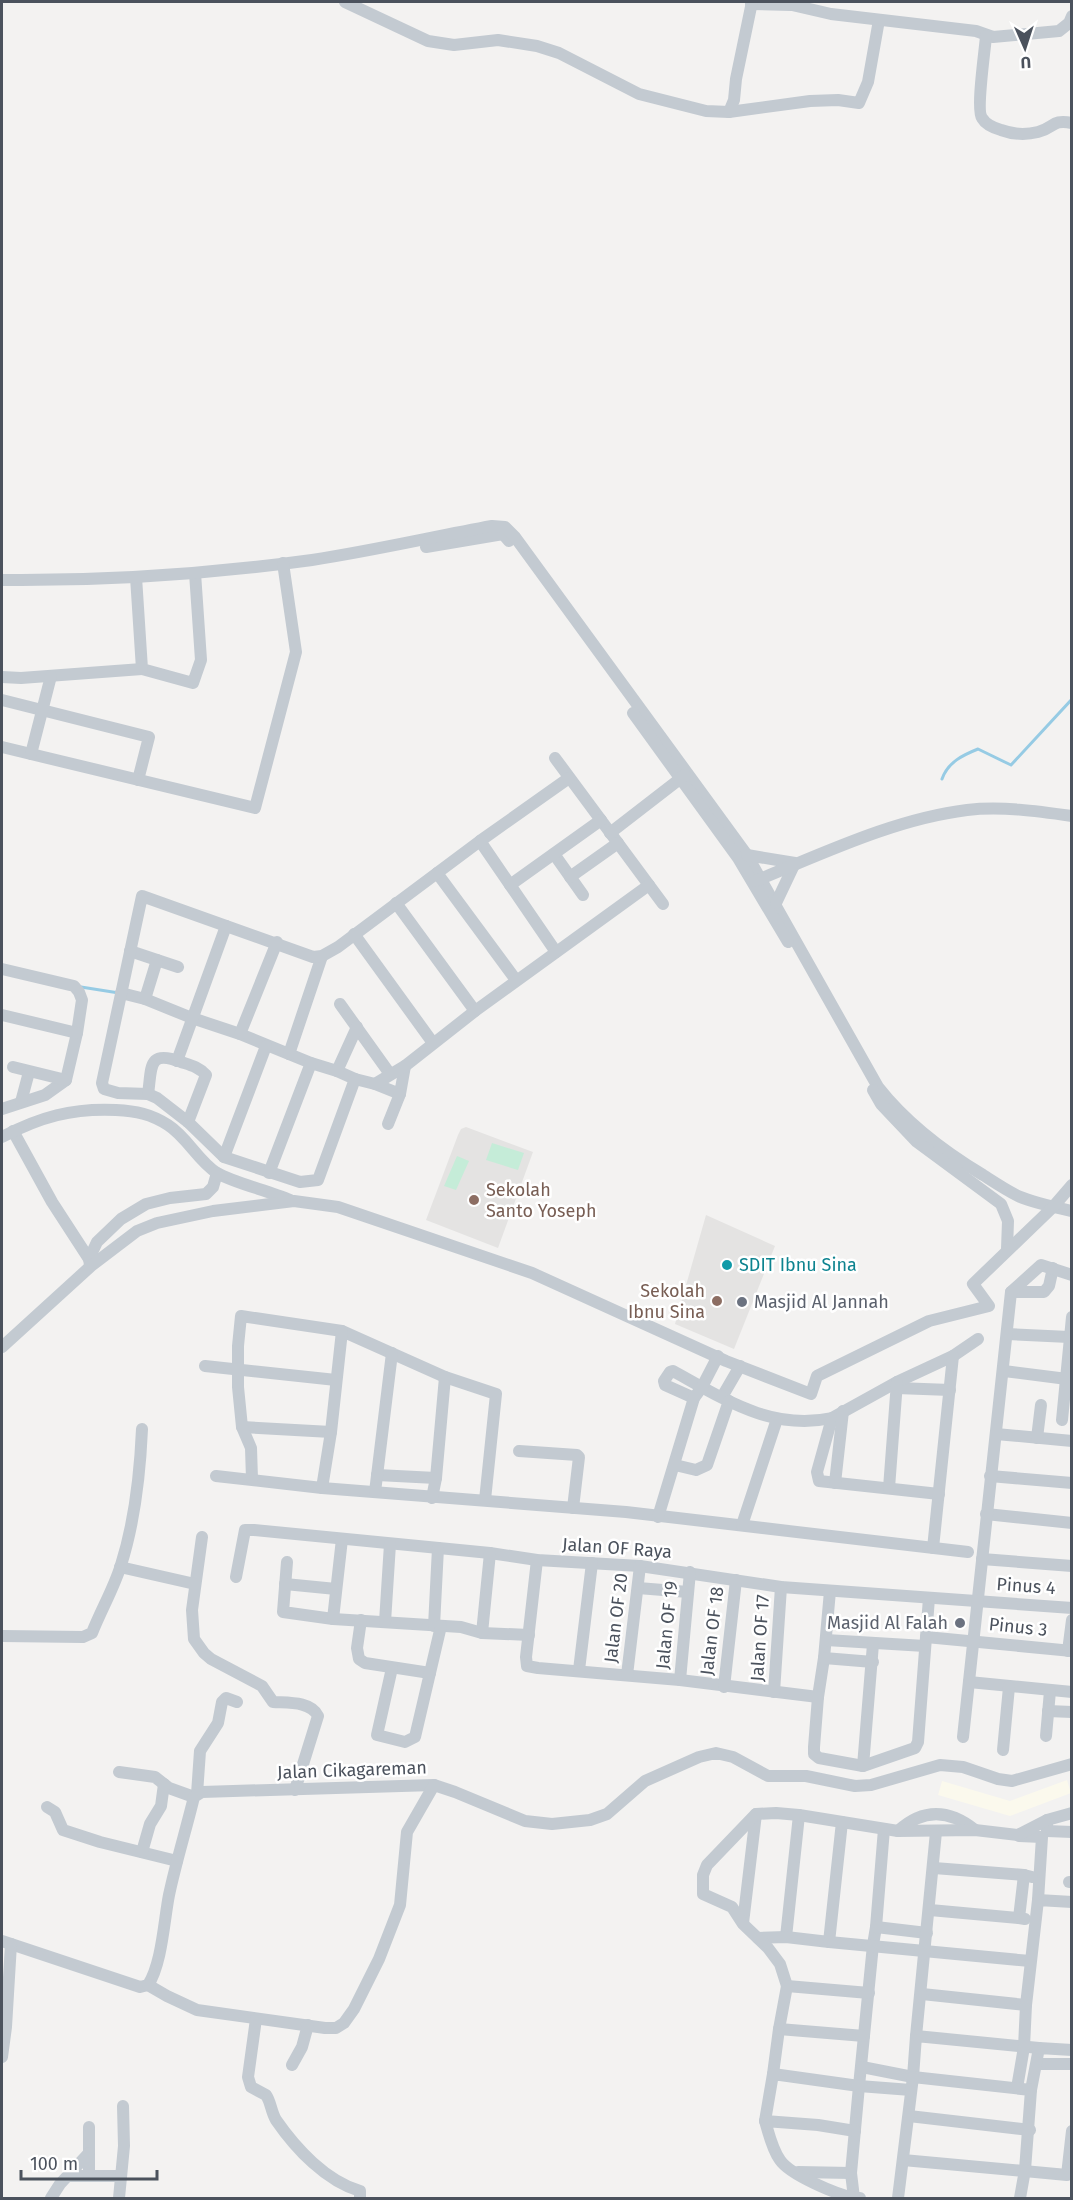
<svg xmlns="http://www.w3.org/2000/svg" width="1073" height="2200" font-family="'Fira Sans',sans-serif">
<rect width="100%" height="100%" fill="#f3f2f1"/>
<!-- commercial -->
<path fill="#fbf9ed" d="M1067,1780L1071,1793L1010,1816L938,1795L942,1781L1010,1801Z"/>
<!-- education -->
<g fill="#e4e3e2">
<path d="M466,1127L533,1152L498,1248L426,1220L458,1135L461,1129Z"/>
<path d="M706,1215L775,1246L734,1349L675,1324Z"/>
</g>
<!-- green -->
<g fill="#c5ecd8">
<path d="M492,1143L524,1153L518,1170L486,1160Z"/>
<path d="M457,1156L469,1161L456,1190L444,1186Z"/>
</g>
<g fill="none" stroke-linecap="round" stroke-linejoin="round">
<!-- stream -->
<g stroke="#96cbe4" stroke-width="3">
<path d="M942,779C948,762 963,755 978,749L1011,765L1072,699"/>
<path d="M81,987L119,993"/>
</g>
<!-- minor -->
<g stroke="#c3cad1" stroke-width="12">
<path d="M345,2L428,41L454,45L498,40L537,46L559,53L639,94L706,111L729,112L810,101L838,100L859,103L868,82L879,20"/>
<path d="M751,4L792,5L831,14L976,31L993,37L1059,31L1069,23L1072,16"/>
<path d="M986,36C985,50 976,110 982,118C986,125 994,128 1001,130C1012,134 1026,135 1038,132C1055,128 1051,119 1072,123"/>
<path d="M729,112L734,100L736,79L752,2"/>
<path d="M426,547L503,534L509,541"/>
<path d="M136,577L142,669L193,683L201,660L195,573"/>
<path d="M2,580C105,581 209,574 312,560C372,551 432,537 492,526L505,527L515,537L747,855L878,1087C907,1124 943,1151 983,1175C994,1182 1006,1190 1018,1196C1035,1203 1054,1207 1072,1211"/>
<path d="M2,677L21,678L142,669"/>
<path d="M2,700L149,737L138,780"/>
<path d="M633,713L738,858L788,942"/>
<path d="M2,747L255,808L296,652L283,563"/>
<path d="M31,754L51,676"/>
<path d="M555,758L663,904"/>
<path d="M610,833L685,775"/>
<path d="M480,841L556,952"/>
<path d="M554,854L583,895"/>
<path d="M747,855L795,863L776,903"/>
<path d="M437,873L516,980"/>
<path d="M570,877L618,843"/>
<path d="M755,881C822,854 894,819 967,810C1001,806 1037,811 1072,816"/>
<path d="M510,885L601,820"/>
<path d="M396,903L475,1011"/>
<path d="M354,934L433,1043"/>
<path d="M130,951L178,967"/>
<path d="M2,969L74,986L79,992L82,1000L77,1033L66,1080L45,1095L2,1109"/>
<path d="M121,993L145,999L192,1018L240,1034L311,1063L337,1071L355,1079L375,1084L400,1094L405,1066"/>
<path d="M145,999L157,960"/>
<path d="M340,1004L390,1074"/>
<path d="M2,1015L77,1033"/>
<path d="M240,1034L277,942"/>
<path d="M289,1054L322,956"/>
<path d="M177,1061L226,926"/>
<path d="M13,1067L66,1080"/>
<path d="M337,1071L357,1027"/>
<path d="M355,1079L318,1180L300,1182L224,1157L188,1122L157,1098L148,1094L118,1093L104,1089L102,1083L142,896L313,957L322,956L338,947L480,841L569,778"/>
<path d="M375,1084L405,1066L475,1011L649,885"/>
<path d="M873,1090L881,1104L917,1142L1001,1204L1008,1221L1007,1249"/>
<path d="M148,1094C152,1068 147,1049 181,1062C190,1065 199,1067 206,1075L188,1122"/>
<path d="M21,1102L29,1072"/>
<path d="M388,1124L400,1094"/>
<path d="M13,1131L52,1202L89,1259L90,1265"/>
<path d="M2,1137C40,1117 72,1108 116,1110C136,1111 151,1114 168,1125C187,1137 198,1161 217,1173C234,1183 270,1191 290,1200"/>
<path d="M224,1157L266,1046"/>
<path d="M269,1173L311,1063"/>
<path d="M89,1259L97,1242L121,1219L146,1204L170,1198L206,1194L213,1187L217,1173"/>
<path d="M1011,1292H1044L1049,1286L1053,1268"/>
<path d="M1007,1334L1069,1337"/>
<path d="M2,1347L91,1266L137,1231L157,1223L213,1211L294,1201L338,1207L532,1273L726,1361L811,1394L817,1376L929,1321L989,1306L973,1284L1053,1207L1072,1185"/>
<path d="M205,1366L336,1380"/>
<path d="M1004,1371L1067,1379"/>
<path d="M897,1388L950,1390"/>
<path d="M722,1397L740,1366"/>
<path d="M694,1398L665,1385L664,1381L670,1372L673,1371C724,1399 771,1431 832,1418L897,1382L953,1356L978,1339"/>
<path d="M832,1418L817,1472L819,1481L939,1494"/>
<path d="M1062,1420L1072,1317"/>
<path d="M242,1427L331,1432"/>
<path d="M996,1434L1072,1441"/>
<path d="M1037,1438L1041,1405"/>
<path d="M519,1451L577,1455L579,1457L573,1508"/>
<path d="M675,1465L696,1470L707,1465L729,1401"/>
<path d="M377,1475L436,1478"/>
<path d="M216,1476L322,1488L626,1512L968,1552"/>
<path d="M990,1476L1072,1483"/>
<path d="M252,1479L251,1448L242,1427L238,1387V1346L241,1316L342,1331L445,1377L496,1394L485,1500"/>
<path d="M835,1483L843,1411"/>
<path d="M322,1488L331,1432L342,1331"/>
<path d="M889,1488L897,1382"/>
<path d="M375,1492L392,1353"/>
<path d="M432,1498L436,1478L445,1377"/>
<path d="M986,1514L1072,1523"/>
<path d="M658,1517L694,1398L702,1387L718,1356"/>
<path d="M742,1525L777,1419"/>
<path d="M202,1537L192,1610L194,1639L204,1653L211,1659L262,1686L273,1702C287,1703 311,1701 318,1716L295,1790"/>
<path d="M933,1548L953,1356"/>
<path d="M982,1559L1072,1566"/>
<path d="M537,1560L526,1657L527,1666L538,1668L680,1680L818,1697L824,1658L830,1591"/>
<path d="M287,1562L283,1612L333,1619L461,1627L482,1633L529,1635"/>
<path d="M120,1567L195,1584"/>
<path d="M236,1577L245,1530H254L490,1553L537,1560L640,1566L781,1587L1072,1608"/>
<path d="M285,1584L336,1589"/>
<path d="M638,1588L688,1592"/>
<path d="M333,1619L342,1539"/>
<path d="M361,1620L357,1648L359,1659L365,1663L430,1673"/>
<path d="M385,1622L390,1544"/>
<path d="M434,1626L438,1548"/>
<path d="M482,1633L490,1553"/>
<path d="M2,1636L83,1637L92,1633C101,1610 114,1588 121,1565C135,1521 140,1475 142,1429"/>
<path d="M926,1637L1072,1651"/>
<path d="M826,1640L925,1646"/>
<path d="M1068,1651L1072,1620"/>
<path d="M824,1658L873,1662"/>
<path d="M392,1668L377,1735L405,1742L415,1737L441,1626"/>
<path d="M579,1670L592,1563"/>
<path d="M627,1675L640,1566"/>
<path d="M680,1680L690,1572"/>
<path d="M969,1682L1072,1692"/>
<path d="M724,1687L736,1580"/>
<path d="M774,1692L781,1587"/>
<path d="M818,1697L814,1747V1754L819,1758L863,1766L915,1748L918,1742L929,1598"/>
<path d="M1048,1711L1072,1712"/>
<path d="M1046,1736L1050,1691"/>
<path d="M963,1737L1011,1292L1041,1265L1072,1275"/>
<path d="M1003,1750L1009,1687"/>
<path d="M863,1766L873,1644"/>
<path d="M119,1772L155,1777L169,1788L194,1797"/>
<path d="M197,1794L200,1751L218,1723L222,1702L226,1698L237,1702"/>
<path d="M47,1807L55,1812L63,1830L100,1842L177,1861"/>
<path d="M1047,1820V1831L1072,1832"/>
<path d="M884,1829L876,1927L873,1945L859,2086L911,2090"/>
<path d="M898,1831C923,1808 949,1809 975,1830"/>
<path d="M1019,1836L1042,1837L1038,1900"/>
<path d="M142,1852L150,1824L161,1806L164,1784"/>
<path d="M934,1868L1024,1875"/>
<path d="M1069,1882H1072"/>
<path d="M930,1910L1019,1918"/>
<path d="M1025,1919L1019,1918L1024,1875L1032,1877"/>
<path d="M743,1923L756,1814"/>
<path d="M876,1927L927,1933"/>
<path d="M786,1937L799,1815"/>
<path d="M758,1938L786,1937L829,1942L842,1822"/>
<path d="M2,1941L140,1987L148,1985C162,1964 164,1920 169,1895C176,1862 186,1830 194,1797L202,1792L434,1785L455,1792L525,1821L552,1824L590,1820L607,1814L645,1781L699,1757L716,1753L733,1757L768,1776H806L855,1786L871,1785L940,1765L963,1767L998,1779L1012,1781L1072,1764"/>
<path d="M829,1942L1030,1961"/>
<path d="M148,1985L167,1996L197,2010L325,2028H336L344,2023L354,2009L379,1959L400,1905L407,1832L434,1785"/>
<path d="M787,1986L780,1964L768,1948L743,1924L732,1907L703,1894V1875L707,1865L756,1814L776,1813L799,1815L898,1831L975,1830L1018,1835L1047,1820L1072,1813"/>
<path d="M922,1994L1026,2005L1038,1900L1072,1902"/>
<path d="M256,2019L248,2077L251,2087L266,2095C271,2102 271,2112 276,2120C296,2149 326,2181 360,2191V2198"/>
<path d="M779,2029L787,1986L869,1993"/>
<path d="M916,2036L936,1832"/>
<path d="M2,2057L6,2027L11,1944"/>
<path d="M1037,2064H1072"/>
<path d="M292,2065L302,2047L308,2025"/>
<path d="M862,2067L913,2077L916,2036L1039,2048"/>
<path d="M773,2074L779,2029L864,2036"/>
<path d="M1017,2088L1024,2047L1026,2005"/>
<path d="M1031,2090L1039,2048L1072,2050"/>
<path d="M909,2116L1030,2130"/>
<path d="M765,2121L773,2074L859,2086L851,2173L854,2198H860"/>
<path d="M903,2160L1067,2175L1072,2131"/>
<path d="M798,2172L851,2173"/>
<path d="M68,2176H121"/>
<path d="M89,2176V2127"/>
<path d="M51,2198L60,2184L89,2153"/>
<path d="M119,2198L124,2146L123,2106"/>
<path d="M854,2198C836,2194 790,2175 780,2160C772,2149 769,2134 765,2121L818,2125L855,2131"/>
<path d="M898,2198L913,2077L1031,2090L1025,2170L1020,2198"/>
</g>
</g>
<!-- markers -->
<g fill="#8d6e63" stroke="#fff" stroke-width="2">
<circle cx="474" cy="1200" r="6"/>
<circle cx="717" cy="1301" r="6"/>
</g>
<circle fill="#0f9aa8" stroke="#fff" stroke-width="2" cx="727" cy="1265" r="6"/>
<g fill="#6b7280" stroke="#fff" stroke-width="2">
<circle cx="742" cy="1302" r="6"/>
<circle cx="960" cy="1623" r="6"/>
</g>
<g text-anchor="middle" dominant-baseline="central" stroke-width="5" stroke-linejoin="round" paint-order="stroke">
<!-- education labels -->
<g font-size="18" fill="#785e54" stroke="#fff" text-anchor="start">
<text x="486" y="1190">Sekolah<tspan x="486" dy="21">Santo Yoseph</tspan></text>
<text x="705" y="1291" text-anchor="end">Sekolah<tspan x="705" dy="21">Ibnu Sina</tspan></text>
</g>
<!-- culture labels -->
<g font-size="18" fill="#0d838f" stroke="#fff" text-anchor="start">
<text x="739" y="1265">SDIT Ibnu Sina</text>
</g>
<!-- worship labels -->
<g font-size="18" fill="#5b616d" stroke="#fff" text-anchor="start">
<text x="754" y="1302">Masjid Al Jannah</text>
<text x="948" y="1623" text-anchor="end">Masjid Al Falah</text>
</g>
<!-- street labels -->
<g font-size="18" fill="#4b525d" stroke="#fff">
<text transform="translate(617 1548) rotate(4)">Jalan OF Raya</text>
<text transform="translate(1026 1586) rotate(4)">Pinus 4</text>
<text transform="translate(616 1618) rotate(-83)">Jalan OF 20</text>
<text transform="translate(667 1625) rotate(-84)">Jalan OF 19</text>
<text transform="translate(1018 1627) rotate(6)">Pinus 3</text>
<text transform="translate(712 1631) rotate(-83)">Jalan OF 18</text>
<text transform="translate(760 1638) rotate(-86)">Jalan OF 17</text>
<text transform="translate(352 1770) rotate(-2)">Jalan Cikagareman</text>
</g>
</g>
<!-- border -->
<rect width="1073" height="2200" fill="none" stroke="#4b525d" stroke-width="6"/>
<!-- north arrow -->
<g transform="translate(1025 48) rotate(177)" stroke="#ffffff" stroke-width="4.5" paint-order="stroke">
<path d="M0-4.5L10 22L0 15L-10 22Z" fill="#4b525d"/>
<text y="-9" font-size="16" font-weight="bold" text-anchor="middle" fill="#4b525d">U</text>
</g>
<!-- scale -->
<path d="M21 2170v9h136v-9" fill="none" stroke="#4b525d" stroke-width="3"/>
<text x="30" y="2170" font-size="18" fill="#4b525d" stroke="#ffffff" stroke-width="4.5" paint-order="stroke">100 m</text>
</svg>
